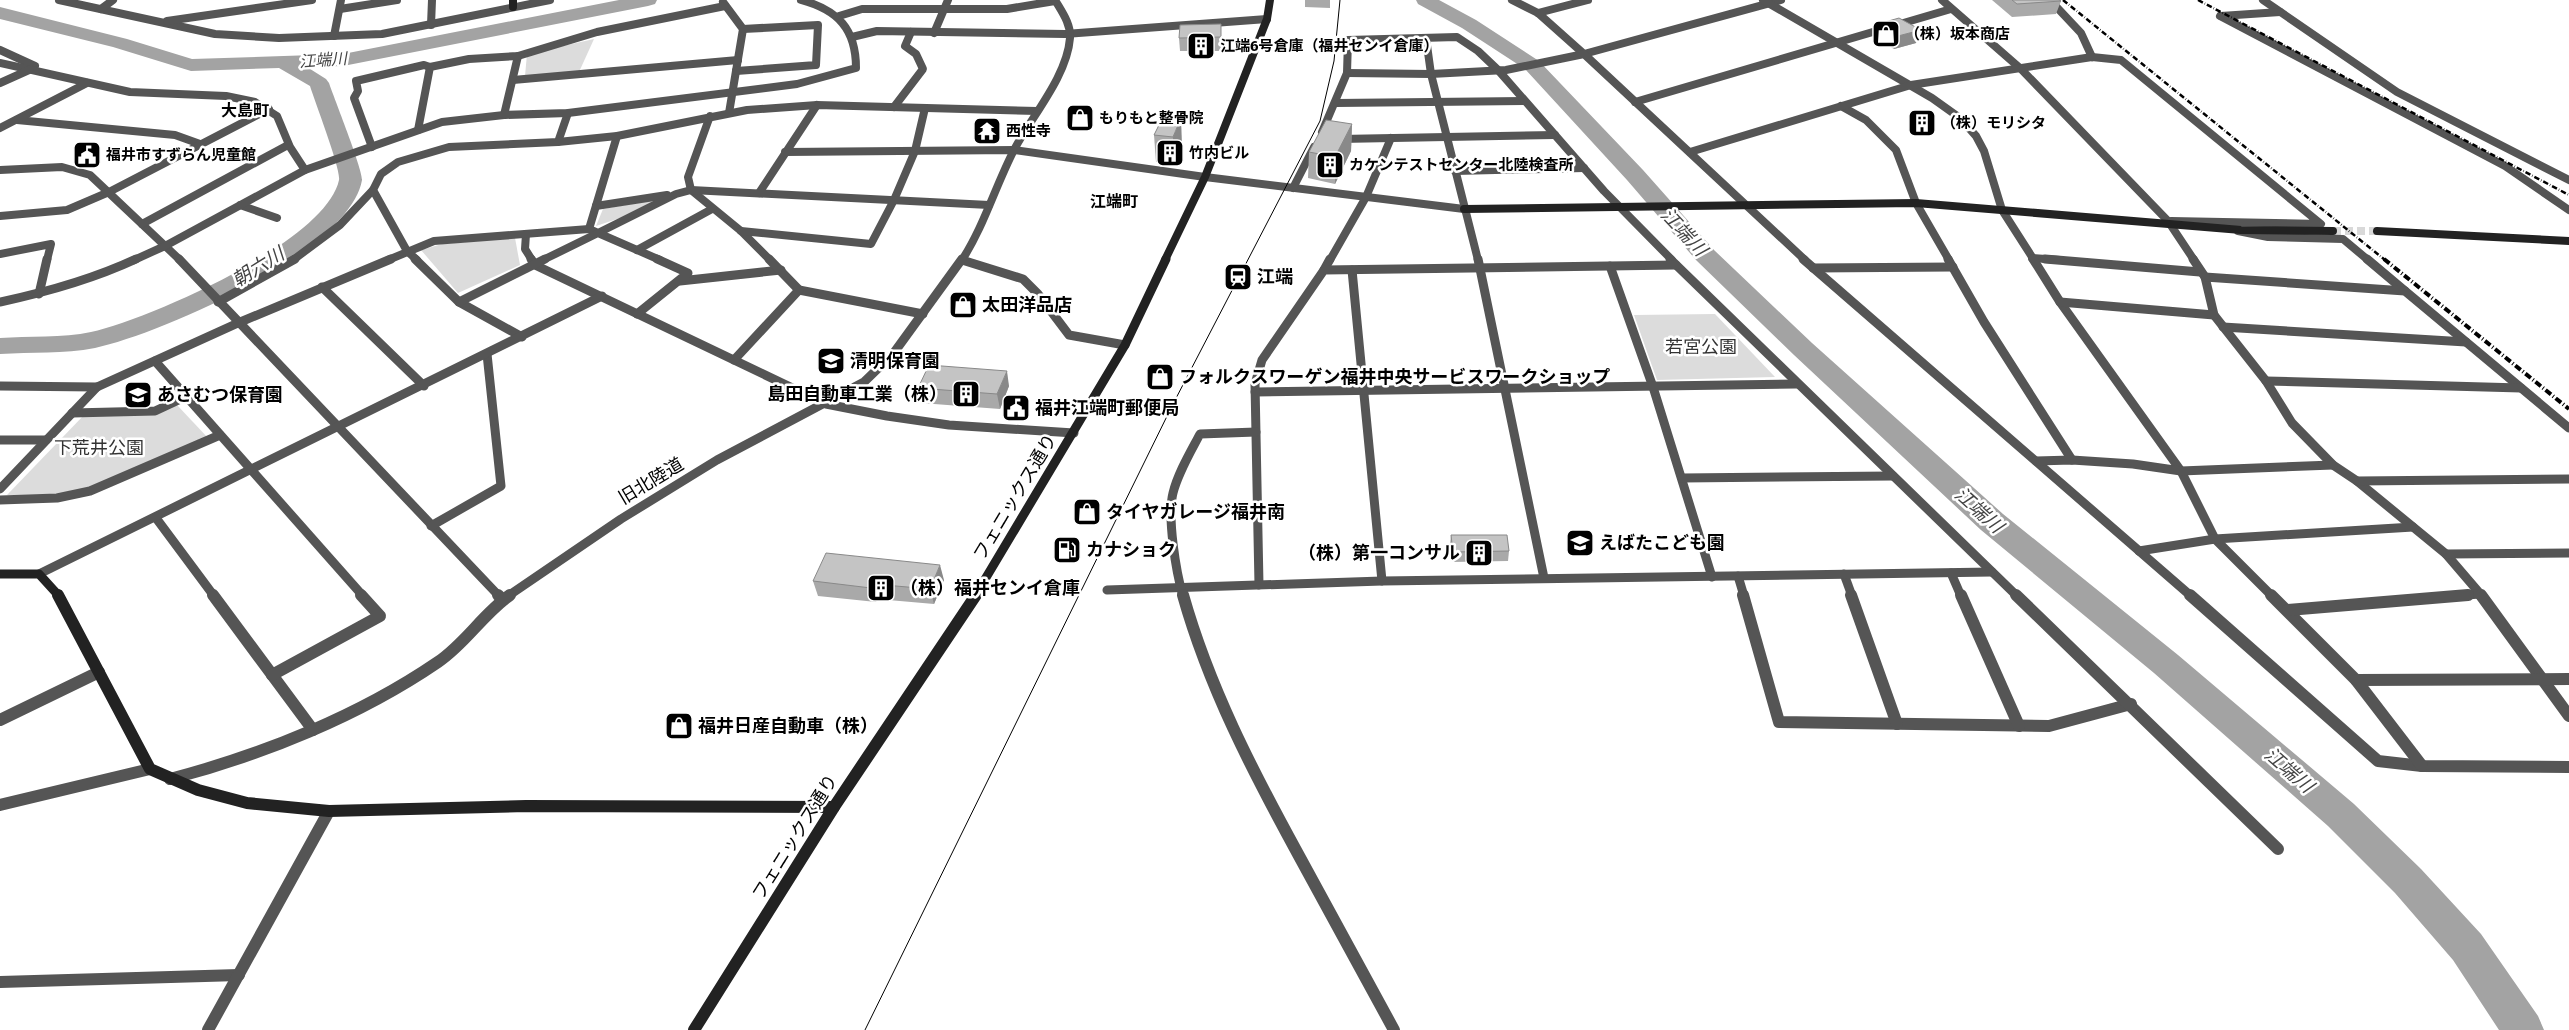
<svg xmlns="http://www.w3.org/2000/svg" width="2569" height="1030" font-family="'Fira Sans','Noto Sans JP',sans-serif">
<rect width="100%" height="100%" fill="#fff"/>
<!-- green -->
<g fill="#dcdcdc">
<path d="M594,39L579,72L525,76L527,54Z"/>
<path d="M666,198L632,214L596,226L603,209Z"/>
<path d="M515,238L520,265L458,293L421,250L442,244Z"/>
<path d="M1715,314L1775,377L1657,380L1634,315Z"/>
<path d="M177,405L208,438L87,489L62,496L7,495L85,414Z"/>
</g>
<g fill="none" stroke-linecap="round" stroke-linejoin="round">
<!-- river -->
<g fill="#a3a3a3" fill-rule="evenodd">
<path d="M619,0H657L655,4L648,6L343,66L307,67L326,79L329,83C334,98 363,170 362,180C350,251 161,334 95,348C64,354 31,352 0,354V338C28,336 63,338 91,332C149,319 326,242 339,180C341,169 315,102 310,86L279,68L191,71L113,47L0,19V7L127,39L192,59L343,54Z"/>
<path d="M1416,0H1439L1476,20L1539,61L1643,170L1714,250L1812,343L2003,514L2178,655L2354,804L2421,869L2481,934L2538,1016L2544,1030H2499L2453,960L2395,893L2328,826L2154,673L1981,530L1794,355L1696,260L1627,180L1525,69L1462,28L1418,4Z"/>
</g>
<!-- secondary-tunnel -->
<path stroke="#d9d9d9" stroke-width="8" stroke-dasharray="8 4" stroke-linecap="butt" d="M2333,231H2377"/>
<!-- street-far2 -->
<g stroke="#555" stroke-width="8">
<path d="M59,0L215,34L279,38L382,34L550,0"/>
<path d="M1512,0L1538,13L1584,54L1781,0"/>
<path d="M1763,0L1932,98L1960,118L1976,136L1984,151L2002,210L2034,260"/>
<path d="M1942,0L2021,69L2168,221L2194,260"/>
<path d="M2050,0L2081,33L2092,57"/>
<path d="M2263,0L2397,92L2569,180"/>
<path d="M723,2L743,29L729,113"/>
<path d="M101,9L113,0"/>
<path d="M340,9L397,0"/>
<path d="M1538,13L1588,0"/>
<path d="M839,16L862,9H1007L1055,1"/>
<path d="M2220,16L2505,166L2569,210"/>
<path d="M2221,16L2280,12"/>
<path d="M167,21L312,0"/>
<path d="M431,25L432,0"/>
<path d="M934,33L948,0"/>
<path d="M334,36L341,0"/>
<path d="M852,37L877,31L1065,34L1267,19"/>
<path d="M1426,38L1431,74L1478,260"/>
<path d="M0,50L35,66"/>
<path d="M0,63L130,92L226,96L255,102L277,116L290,147L305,170"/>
<path d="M736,71L816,65L818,25L743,29"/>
<path d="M1347,73L1431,74L1506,70L1584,54L1805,260"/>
<path d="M513,80L738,60"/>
<path d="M0,83L29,70"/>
<path d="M1635,102L1951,9"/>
<path d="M1336,103L1524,101"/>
<path d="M1841,106L1866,120L1896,150L1916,203L1949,260"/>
<path d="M894,107L923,69L916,54L905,46L911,32"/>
<path d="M504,115L518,56"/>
<path d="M710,116L688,177L691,190L741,231L770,260"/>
<path d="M17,120L175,135L200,144"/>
<path d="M0,128L87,83"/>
<path d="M418,130L430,67L469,59L518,56L597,32L725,6"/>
<path d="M1322,132L1347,73L1348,40L1457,37L1478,51L1498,70L1604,191L1672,260"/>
<path d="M1340,139L1555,135"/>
<path d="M558,142L568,113"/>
<path d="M372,147L354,98L358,91L356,81L424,65L430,67"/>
<path d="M785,152L1014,150L1205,177L1464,209"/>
<path d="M1690,152L1911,85L2092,57L2121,60L2321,224L2171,221"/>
<path d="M0,170L62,167L90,175L180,260"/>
<path d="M1455,171L1584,168"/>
<path d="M1293,188L1314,147"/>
<path d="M759,193L817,105"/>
<path d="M240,205L277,218"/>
<path d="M596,206L667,195"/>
<path d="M0,216L67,210L109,192L269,109"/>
<path d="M142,224L288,145"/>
<path d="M589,229L617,136"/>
<path d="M741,231L871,244L894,200L915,151L925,108"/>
<path d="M2238,231L2268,237L2343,239L2368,260"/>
<path d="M526,234L525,249L532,260"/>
<path d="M637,250L712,209"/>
<path d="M0,254L51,244L47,260"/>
<path d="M2032,258L2060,260"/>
<path d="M134,260L165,246L305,170L442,122L504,115L568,113L797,84L856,68C856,29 838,10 801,0"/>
<path d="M293,260L340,225L373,190"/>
<path d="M388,260L434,241L589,229L598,233L676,194L691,190L989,205"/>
<path d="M417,260L407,251L373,190L381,174L398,162L449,147L558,142L617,136L747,110L817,105L1037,111"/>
<path d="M543,260L598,233L660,260"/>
<path d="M962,260C984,226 995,187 1014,150C1031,117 1067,77 1070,38C1071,24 1062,12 1055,0"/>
<path d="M1330,260L1366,197L1391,138"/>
</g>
<!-- street-far1 -->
<g stroke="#555" stroke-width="9">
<path d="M179,259L499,596"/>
<path d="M415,259L459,302L522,337"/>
<path d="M531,259L535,265L826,404L887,416L949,425L1074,433"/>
<path d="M1478,259L1544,578"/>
<path d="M1670,259L2017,596"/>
<path d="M1803,259L2191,596"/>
<path d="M1948,259L1984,322L2072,460"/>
<path d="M2033,259L2060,302L2181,471L2215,539L2272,596"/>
<path d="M2045,259L2200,272"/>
<path d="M2193,259L2205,277L2214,315L2266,381L2292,423L2333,465L2357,481L2446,554L2482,596"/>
<path d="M2367,259L2405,291"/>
<path d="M962,260L1023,279L1038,294L1069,335L1125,345"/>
<path d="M1610,266L1653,387L1712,577"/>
<path d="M1813,268L1953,267"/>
<path d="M1324,270L1330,259"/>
<path d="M1352,270L1382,581"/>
<path d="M2205,277L2405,291L2569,428"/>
<path d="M680,281L781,270"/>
<path d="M322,287L424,386"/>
<path d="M799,290L923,314"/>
<path d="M39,294L47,259"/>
<path d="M0,302C47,292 93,279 136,259"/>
<path d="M218,302L295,259"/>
<path d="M459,302L545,259"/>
<path d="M2060,302L2214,315"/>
<path d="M637,314L688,273L657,259"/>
<path d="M2223,327L2466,342"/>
<path d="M734,360L799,290L769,259"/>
<path d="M155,361L363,596"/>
<path d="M2266,381L2521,388"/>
<path d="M0,386L97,387"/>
<path d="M1255,392L1796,384"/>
<path d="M72,413L155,411L185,397"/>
<path d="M0,440H46"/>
<path d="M2036,461L2072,460L2133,464L2181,471L2333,465"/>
<path d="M1682,478L1893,476"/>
<path d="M2357,481L2569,479"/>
<path d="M0,489L97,387L238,323L391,259"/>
<path d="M0,500L57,498L90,491L220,435"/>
<path d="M156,518L214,596"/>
<path d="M431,526L501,486L487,354"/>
<path d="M2139,551L2215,539L2413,527"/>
<path d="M2446,554L2569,553"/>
<path d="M1951,573L1961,596"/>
<path d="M39,574L602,296"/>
<path d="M1844,574L1852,596"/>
<path d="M1738,576L1744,596"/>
<path d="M1259,585L1255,384L1262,360L1324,270L1676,265"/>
<path d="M1107,590L1382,581L1992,572"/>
<path d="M508,596L621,519L717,460L864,382L893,354L962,259"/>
<path d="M1183,596C1176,572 1167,517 1173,493C1178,473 1190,453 1200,434L1256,432"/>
<path d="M2453,596L2480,594"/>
</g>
<!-- street -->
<g stroke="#555" stroke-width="12">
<path d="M213,595L313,730"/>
<path d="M498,595L503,600"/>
<path d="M1183,595C1209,687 1252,770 1298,854C1330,913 1362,972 1394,1030"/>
<path d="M1743,595L1779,722L2049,726L2131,704"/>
<path d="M1851,595L1897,724"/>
<path d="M1961,595L2019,726"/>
<path d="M2016,595L2278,849"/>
<path d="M2190,595L2378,761L2422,766L2569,767"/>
<path d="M2271,595L2356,680L2422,766"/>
<path d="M2481,595L2569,716"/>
<path d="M2288,610L2468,595"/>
<path d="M272,675L380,616L361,595"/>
<path d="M2356,680L2569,679"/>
<path d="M0,720L99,672"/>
<path d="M170,779C262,755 359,716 438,662C465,644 483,614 510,595"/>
<path d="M0,805L150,769"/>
<path d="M0,982L239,975"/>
<path d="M208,1030L329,811"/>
</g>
<!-- secondary-far2 -->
<g stroke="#222" stroke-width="8">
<path d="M513,0V7"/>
<path d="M1464,209L1916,203L2241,230L2333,231"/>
<path d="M2377,231L2569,241"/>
<path d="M1165,260L1205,177L1267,19L1270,0"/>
</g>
<!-- secondary-far1 -->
<g stroke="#222" stroke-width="9">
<path d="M0,574H39L59,596"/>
<path d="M975,596L1125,345L1166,259"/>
</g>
<!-- secondary -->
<g stroke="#222" stroke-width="12">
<path d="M58,595L150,769L198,790L247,803L329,811L526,806L834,807"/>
<path d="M694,1030L834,807L976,595"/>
</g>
<!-- tram -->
<path stroke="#000" stroke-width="1" d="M865,1030L1173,404L1320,121L1334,61L1340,0"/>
<!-- rail-far1 -->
<g stroke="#000" stroke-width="2.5" stroke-dasharray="5.5 2 0.5 2" stroke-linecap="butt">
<path d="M2063,0L2385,260"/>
<path d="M2198,0L2569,195"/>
</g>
<!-- rail -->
<path stroke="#000" stroke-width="4" stroke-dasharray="7 2.5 1 2.5" stroke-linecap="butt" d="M2384,259L2569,409"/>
</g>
<!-- wall -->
<g fill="#a9a9a9">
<path d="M1305,0H1330V8L1305,7Z"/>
<path d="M1992,0H2059L2061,1L2056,14L2012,17Z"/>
<path d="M1878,24L1921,30L1916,43L1894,49L1874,38Z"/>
<path d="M1222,37L1221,51H1180L1179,38Z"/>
<path d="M1163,117L1182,145L1174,163L1156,162L1154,135Z"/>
<path d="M1352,124L1351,151L1335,184L1308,178L1309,152Z"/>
<path d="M1009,386L1000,409L921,403L918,388Z"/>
<path d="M1451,535L1509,551L1508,561L1452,562L1450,545Z"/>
<path d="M944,580L934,604L877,599L876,602L818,596L813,581Z"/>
</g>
<!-- shaded-wall -->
<g fill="#898989">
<path d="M1921,30L1916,43L1894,49L1898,36Z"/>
<path d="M1181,118L1182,145L1174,163L1173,137Z"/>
<path d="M1352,124L1351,151L1335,184V157Z"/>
<path d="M1007,371L1009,386L1000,409L997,394Z"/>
<path d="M940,565L944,580L934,604L930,589Z"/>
<path d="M873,584L877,599L876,602L871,588Z"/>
</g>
<!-- building -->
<g fill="#c4c4c4" stroke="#898989">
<path d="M2012,0H2059L2061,1L2017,4Z"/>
<path d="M1899,18L1921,30L1898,36L1878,24Z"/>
<path d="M1221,24V37L1179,38L1180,25Z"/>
<path d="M1163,117L1181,118L1173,137L1154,135Z"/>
<path d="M1326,120L1352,124L1335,157L1309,152Z"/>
<path d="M929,365L1007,371L997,394L918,388Z"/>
<path d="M1451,535H1507L1509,551L1453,552Z"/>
<path d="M826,553L940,565L930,589L873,584L871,588L813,581Z"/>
</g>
<!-- icons -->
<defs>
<symbol id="shop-square" viewBox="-11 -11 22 22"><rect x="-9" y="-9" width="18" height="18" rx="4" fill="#000" stroke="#fff"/><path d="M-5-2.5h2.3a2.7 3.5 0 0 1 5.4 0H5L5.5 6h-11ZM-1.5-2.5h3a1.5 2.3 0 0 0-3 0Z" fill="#fff"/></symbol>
<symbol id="building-square" viewBox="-11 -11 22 22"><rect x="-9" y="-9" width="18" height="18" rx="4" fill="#000" stroke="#fff"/><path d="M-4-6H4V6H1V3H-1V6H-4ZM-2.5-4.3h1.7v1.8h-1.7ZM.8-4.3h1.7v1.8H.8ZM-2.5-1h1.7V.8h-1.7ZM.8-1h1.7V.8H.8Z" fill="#fff"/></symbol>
<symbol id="temple-square" viewBox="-11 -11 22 22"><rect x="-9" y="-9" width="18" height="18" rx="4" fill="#000" stroke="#fff"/><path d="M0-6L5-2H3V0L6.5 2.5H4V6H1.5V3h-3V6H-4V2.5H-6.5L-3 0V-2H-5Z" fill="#fff"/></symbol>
<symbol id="civic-square" viewBox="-11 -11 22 22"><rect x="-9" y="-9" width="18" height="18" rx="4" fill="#000" stroke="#fff"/><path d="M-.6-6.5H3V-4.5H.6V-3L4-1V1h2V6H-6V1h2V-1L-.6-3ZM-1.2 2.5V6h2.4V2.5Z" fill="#fff"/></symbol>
<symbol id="station-square" viewBox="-11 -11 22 22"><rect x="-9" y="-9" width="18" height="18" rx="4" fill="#000" stroke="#fff"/><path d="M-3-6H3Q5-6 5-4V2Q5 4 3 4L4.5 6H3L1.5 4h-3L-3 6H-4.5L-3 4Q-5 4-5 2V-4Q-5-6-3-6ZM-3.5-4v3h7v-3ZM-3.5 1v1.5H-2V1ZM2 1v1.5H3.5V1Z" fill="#fff"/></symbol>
<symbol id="school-square" viewBox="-11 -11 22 22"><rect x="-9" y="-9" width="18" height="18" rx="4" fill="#000" stroke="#fff"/><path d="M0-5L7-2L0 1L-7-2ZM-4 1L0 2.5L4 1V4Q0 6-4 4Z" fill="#fff"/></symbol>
<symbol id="fuel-square" viewBox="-11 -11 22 22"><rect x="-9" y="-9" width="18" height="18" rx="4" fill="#000" stroke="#fff"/><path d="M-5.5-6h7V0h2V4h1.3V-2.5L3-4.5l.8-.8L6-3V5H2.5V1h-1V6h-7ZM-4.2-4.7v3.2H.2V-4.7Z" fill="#fff"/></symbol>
</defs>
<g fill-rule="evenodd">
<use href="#shop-square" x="1870" y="18" width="32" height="32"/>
<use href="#building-square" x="1185" y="30" width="32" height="32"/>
<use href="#shop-square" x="1064" y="102" width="32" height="32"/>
<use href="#building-square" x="1906" y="107" width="32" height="32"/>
<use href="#temple-square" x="971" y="115" width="32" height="32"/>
<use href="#building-square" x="1154" y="137" width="32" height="32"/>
<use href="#civic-square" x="71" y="139" width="32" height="32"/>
<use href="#building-square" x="1314" y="149" width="32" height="32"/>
<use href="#station-square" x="1222" y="261" width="32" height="32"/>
<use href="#shop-square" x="947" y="289" width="32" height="32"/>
<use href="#school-square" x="815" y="345" width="32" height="32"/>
<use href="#shop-square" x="1144" y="361" width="32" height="32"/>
<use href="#building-square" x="950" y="378" width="32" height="32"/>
<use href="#school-square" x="122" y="379" width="32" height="32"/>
<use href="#civic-square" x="1000" y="392" width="32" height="32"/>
<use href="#shop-square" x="1071" y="496" width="32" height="32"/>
<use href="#school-square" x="1564" y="527" width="32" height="32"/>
<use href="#fuel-square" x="1051" y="534" width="32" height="32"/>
<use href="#building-square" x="1463" y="537" width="32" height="32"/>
<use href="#building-square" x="865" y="572" width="32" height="32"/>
<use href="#shop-square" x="663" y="710" width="32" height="32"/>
</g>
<g text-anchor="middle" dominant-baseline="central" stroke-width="5" stroke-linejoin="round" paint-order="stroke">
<!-- far-poi labels -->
<g font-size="15" font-weight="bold" fill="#000" stroke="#fff" text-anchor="start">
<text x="1905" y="34">（株）坂本商店</text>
<text x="1220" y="46">江端6号倉庫（福井センイ倉庫）</text>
<text x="1099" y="118">もりもと整骨院</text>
<text x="1941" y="123">（株）モリシタ</text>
<text x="1006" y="131">西性寺</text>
<text x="1189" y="153">竹内ビル</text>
<text x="106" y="155">福井市すずらん児童館</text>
<text x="1349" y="165">カケンテストセンター北陸検査所</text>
</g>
<!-- far-water labels -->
<g font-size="16" font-style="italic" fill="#444" stroke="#fff">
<text transform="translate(323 60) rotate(-4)">江端川</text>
</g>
<!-- far-quarter labels -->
<g font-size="16" font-weight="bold" fill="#000" stroke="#fff">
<text x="245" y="110">大島町</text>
<text x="1114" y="201">江端町</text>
</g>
<!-- poi labels -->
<g font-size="18" font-weight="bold" fill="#000" stroke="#fff" text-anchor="start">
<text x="1257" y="277">江端</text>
<text x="982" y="305">太田洋品店</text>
<text x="850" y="361">清明保育園</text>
<text x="1179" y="377">フォルクスワーゲン福井中央サービスワークショップ</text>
<text x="947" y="394" text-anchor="end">島田自動車工業（株）</text>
<text x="157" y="395">あさむつ保育園</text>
<text x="1035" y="408">福井江端町郵便局</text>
<text x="1106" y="512">タイヤガレージ福井南</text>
<text x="1599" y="543">えばたこども園</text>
<text x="1086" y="550">カナショク</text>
<text x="1460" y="553" text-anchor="end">（株）第一コンサル</text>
<text x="900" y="588">（株）福井センイ倉庫</text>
<text x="698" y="726">福井日産自動車（株）</text>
</g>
<!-- park labels -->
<g font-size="18" fill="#333" stroke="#fff">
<text x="1701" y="347">若宮公園</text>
<text x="99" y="448">下荒井公園</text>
</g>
<!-- street labels -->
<g font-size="18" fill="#000" stroke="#fff">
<text transform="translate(651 481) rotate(-31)">旧北陸道</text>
<text transform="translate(1015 497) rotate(-59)">フェニックス通り</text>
<text transform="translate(795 837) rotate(-58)">フェニックス通り</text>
</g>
<!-- water labels -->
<g font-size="19" font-style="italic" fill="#444" stroke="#fff">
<text transform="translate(1684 232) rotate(47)">江端川</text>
<text transform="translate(258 267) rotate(-32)">朝六川</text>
<text transform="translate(1979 510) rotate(42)">江端川</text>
<text transform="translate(2289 770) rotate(41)">江端川</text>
</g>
</g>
</svg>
